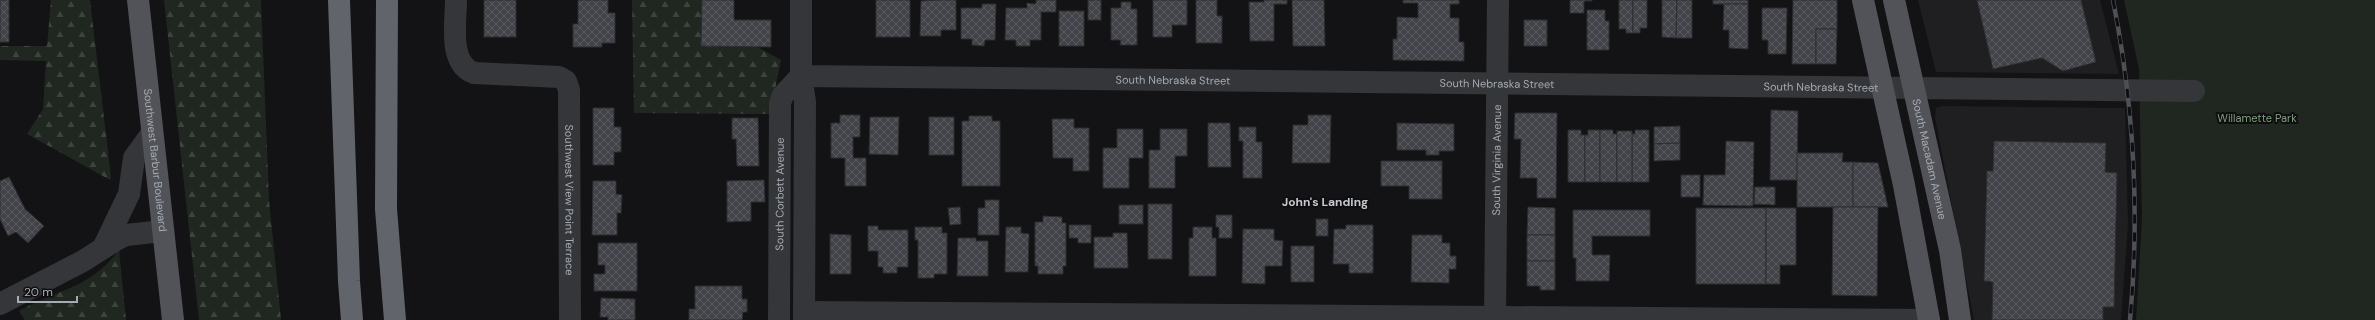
<svg xmlns="http://www.w3.org/2000/svg" width="2375" height="320" font-family="'DM Sans',sans-serif">
<defs>
<pattern id="forest-firs" width="22" height="20" patternUnits="userSpaceOnUse"><rect width="22" height="20" fill="#202720"/><path d="M5 1l3.5 6h-7zM16 11l3.5 6h-7z" fill="#3d443e"/></pattern>
<pattern id="building-cross-hatch" width="8" height="8" patternUnits="userSpaceOnUse"><rect width="8" height="8" fill="#424348"/><path d="M0 0l8 8M0 8l8-8" fill="none" stroke="#5a5b60"/></pattern>
</defs>
<rect width="100%" height="100%" fill="#131315"/>
<!-- built -->
<g fill="#1f1f21">
<path d="M1918,0H2100L2119,74L1936,72Z"/>
<path d="M1942,106L2125,108L2128,224L2121,320H1974L1935,118L1936,108Z"/>
</g>
<!-- green -->
<path fill="#202720" d="M2124,0H2375V320H2136L2142,219L2139,69Z"/>
<!-- forest -->
<g fill="url(#forest-firs)">
<path d="M51,0H90L111,177L110,180L27,134L43,109L46,61L0,60V46H47Z"/>
<path d="M164,0H261L269,200L281,320H199Z"/>
<path d="M632,0H719L725,29L781,60L770,114L634,113Z"/>
<path d="M119,250L126,320H25L19,311C58,289 90,289 119,250Z"/>
</g>
<!-- building -->
<g fill="url(#building-cross-hatch)" stroke="#2d2e30">
<rect x="0" y="0" width="9" height="42"/>
<rect x="484" y="0" width="32" height="37"/>
<path d="M578,0H608V13H615V43H602V47H573V24H578Z"/>
<path d="M702,0H734V20H771V47L701,46Z"/>
<rect x="876" y="0" width="34" height="37"/>
<path d="M940,0H956V30H941V36H920L921,1Z"/>
<path d="M1036,0H1056V12H1041V40H1030V46H1016V40H1005L1006,8H1027V3L1036,4Z"/>
<rect x="1088" y="0" width="13" height="20"/>
<path d="M1153,0H1187V25H1172V37H1153Z"/>
<path d="M1196,0H1217V16H1222V43H1196Z"/>
<path d="M1264,0H1287V4H1274V41H1250L1249,2H1264Z"/>
<path d="M1292,0H1324L1325,46H1293Z"/>
<path d="M1403,0H1459V4H1450V18H1459V42H1464V61L1393,60V39H1397V17L1418,18V3H1403Z"/>
<path d="M1570,0H1592V1H1584V13H1570Z"/>
<path d="M1619,0H1633V33H1626V29H1619Z"/>
<path d="M1633,0H1647V28H1640V33H1633Z"/>
<path d="M1662,0H1677L1676,38L1662,37Z"/>
<path d="M1677,0H1692V38H1676Z"/>
<rect x="1713" y="0" width="35" height="4"/>
<path d="M1793,0H1837V29H1816V64H1792Z"/>
<path d="M1977,0H2081L2096,62L2063,71L2042,58L1993,69Z"/>
<path d="M1121,2H1131V9H1137V45H1120L1121,40H1111V8H1121Z"/>
<path d="M982,4H996L995,40H985L984,46L972,45V39H961V8H982Z"/>
<path d="M1724,4H1748V49L1729,48V30H1723Z"/>
<path d="M1762,8H1787L1786,54H1768V40H1762Z"/>
<path d="M1587,10H1605V21H1609V50H1587Z"/>
<rect x="1059" y="11" width="25" height="35"/>
<rect x="1524" y="20" width="23" height="26"/>
<path d="M1816,29H1837L1836,64H1816Z"/>
<path d="M593,108H614V127H621V152H614V165H593Z"/>
<path d="M1771,110L1798,111L1797,180H1770Z"/>
<path d="M1515,113H1557L1556,198H1537V178H1520L1521,139H1514Z"/>
<path d="M840,115H860V137H853V158H866V186H845V158H831V123H840Z"/>
<path d="M1308,115H1331L1330,163H1292L1293,125H1308Z"/>
<path d="M969,116H992V121H1000V186H962V121H969Z"/>
<path d="M870,117H899L898,155L869,154Z"/>
<rect x="929" y="117" width="25" height="38"/>
<path d="M732,118H758L759,166H737L736,139H732Z"/>
<path d="M1052,119H1074V128H1089V171H1073V158H1053Z"/>
<path d="M1208,123H1230L1231,167H1208Z"/>
<path d="M1397,123L1454,124V151H1439V155H1426V150H1397Z"/>
<path d="M1680,126V143L1654,144V127Z"/>
<path d="M1239,127H1256V142H1262V178H1243V141H1239Z"/>
<path d="M1117,129H1143V158H1129V188H1103V148H1117Z"/>
<path d="M1160,129H1187V156H1175V188H1149V150H1160Z"/>
<path d="M1568,130H1581V135H1585V182H1568Z"/>
<path d="M1588,130H1600V182H1585V135H1588Z"/>
<path d="M1600,130H1613V134H1617V182H1600Z"/>
<path d="M1635,130H1649V182H1632V134H1635Z"/>
<rect x="1617" y="131" width="15" height="51"/>
<path d="M1726,141L1754,142L1753,206L1703,205L1704,175H1725Z"/>
<path d="M1994,141L2106,143L2105,172L2117,173L2114,307H2103V320H1992L1993,282L1984,281L1987,171H1993Z"/>
<path d="M1680,143V160L1654,161V144Z"/>
<path d="M1797,153H1843L1842,162H1853V207H1797Z"/>
<path d="M1381,161H1442V199H1409V186H1381Z"/>
<path d="M1853,162L1878,163L1888,207H1853Z"/>
<rect x="1681" y="175" width="19" height="22"/>
<path d="M9,177L25,209L44,226L28,243L16,232L8,236L0,219V181Z"/>
<path d="M764,180L765,202H751V221L727,222V181Z"/>
<path d="M593,181H616V194L622,195L621,213H617V235H592Z"/>
<path d="M1755,187H1775V205L1754,204Z"/>
<path d="M985,200H999V235H978V208H985Z"/>
<rect x="1148" y="204" width="24" height="55"/>
<rect x="1119" y="205" width="24" height="19"/>
<path d="M960,207L961,224L950,225L948,208Z"/>
<path d="M1528,207L1555,208V235H1527Z"/>
<path d="M1833,207H1878L1877,296L1832,295Z"/>
<rect x="1696" y="208" width="70" height="76"/>
<path d="M1766,208H1796V265H1780V284H1766Z"/>
<path d="M1573,210H1650V236H1592V255H1610L1609,281H1576V258H1573Z"/>
<path d="M1216,215H1232V238H1219V227H1216Z"/>
<path d="M1043,216L1062,217V223H1066V266H1063V274H1038V266H1035V222H1043Z"/>
<rect x="1316" y="219" width="12" height="17"/>
<path d="M1069,225H1091V243H1078V238H1069Z"/>
<path d="M1346,225H1373V273H1349V264H1333L1334,229H1346Z"/>
<path d="M868,226H878V230H908V267H897V273H883V267H878V251H868Z"/>
<path d="M915,227H942V233H947V274H934V278H918V240H915Z"/>
<path d="M1006,227H1021V233L1029,234L1028,272H1005Z"/>
<path d="M1193,227H1212V238H1216V276H1189V238H1193Z"/>
<path d="M1243,229H1274V240L1283,241L1282,266H1265V284L1242,283Z"/>
<path d="M1113,233H1127L1128,268H1094V237H1113Z"/>
<path d="M830,234L851,235V274H830Z"/>
<path d="M1412,235H1442V243H1450V256H1456V269H1449V283L1411,282Z"/>
<rect x="1527" y="235" width="28" height="26"/>
<path d="M958,238H976V241H988V276H957Z"/>
<path d="M598,243H637V291H594V274H605V265H598Z"/>
<rect x="1291" y="246" width="23" height="36"/>
<path d="M1527,261H1555V290H1540V286H1527Z"/>
<path d="M695,286H742V299H747V312H743L742,320H689V309H695Z"/>
<path d="M601,298L635,299V320H608V317H600Z"/>
</g>
<g fill="none" stroke-linecap="round" stroke-linejoin="round">
<!-- minor -->
<g stroke="#343639" stroke-width="22">
<path id="s1" d="M456,0C456,22 448,64 474,73L559,77L566,81L569,90L570,320"/>
<path d="M801,76L805,102L804,320"/>
<path d="M1914,88L2194,91"/>
<path d="M104,246L129,194L134,158L152,133"/>
<path d="M0,304L83,261L116,240L126,235L163,231"/>
<path d="M804,312L1929,320"/>
<path id="s2" d="M779,320L780,103L783,95L801,76"/>
<path id="s3" d="M1495,320L1498,0"/>
</g>
<!-- tertiary -->
<path stroke="#343639" stroke-width="22" id="s4" d="M801,0V76L1914,88"/>
<!-- primary -->
<g stroke="#515358" stroke-width="22">
<path id="s5" d="M138,0L173,320"/>
<path d="M1863,0L1904,185L1929,320"/>
<path id="s6" d="M1894,0L1950,250L1960,320"/>
</g>
<!-- motorway -->
<g stroke="#61646a" stroke-width="22">
<path d="M339,0L349,281L352,320"/>
<path d="M387,0L386,209L395,320"/>
</g>
<defs>
<path id="rail" d="M2113,0C2134,106 2140,212 2130,320"/>
</defs>
<!-- rail casing -->
<use href="#rail" stroke="#4d5054" stroke-width="4.5"/>
<!-- rail -->
<use href="#rail" stroke="#0e0e10" stroke-width="3" stroke-dasharray="9" stroke-linecap="butt"/>
</g>
<g text-anchor="middle" dominant-baseline="central" stroke-width="4" stroke-linejoin="round" paint-order="stroke">
<!-- street labels -->
<g font-size="11" fill="#a6acb4" stroke="#0e0e10">
<text stroke="none"><textPath href="#s4" startOffset="448">South Nebraska Street</textPath></text>
<text stroke="none"><textPath href="#s4" startOffset="772">South Nebraska Street</textPath></text>
<text stroke="none"><textPath href="#s4" startOffset="1096">South Nebraska Street</textPath></text>
<text stroke="none"><textPath href="#s6" startOffset="163">South Macadam Avenue</textPath></text>
<text stroke="none"><textPath href="#s5" startOffset="161">Southwest Barbur Boulevard</textPath></text>
<text stroke="none"><textPath href="#s3" startOffset="160">South Virginia Avenue</textPath></text>
<text stroke="none"><textPath href="#s2" startOffset="126">South Corbett Avenue</textPath></text>
<text stroke="none"><textPath href="#s1" startOffset="293">Southwest View Point Terrace</textPath></text>
</g>
<!-- park labels -->
<g font-size="11" fill="#809e7e" stroke="#0e0e10">
<text x="2257" y="118">Willamette Park</text>
</g>
<!-- neighbourhood labels -->
<g font-size="12" font-weight="bold" fill="#c6cad0" stroke="#0e0e10">
<text x="1325" y="202">John's Landing</text>
</g>
</g>
<!-- scale -->
<path d="M18 296v6h59v-6" fill="none" stroke="#a6acb4" stroke-width="2"/>
<text x="24" y="296" font-size="12" fill="#a6acb4" stroke="#0e0e10" stroke-width="3" paint-order="stroke">20 m</text>
</svg>
